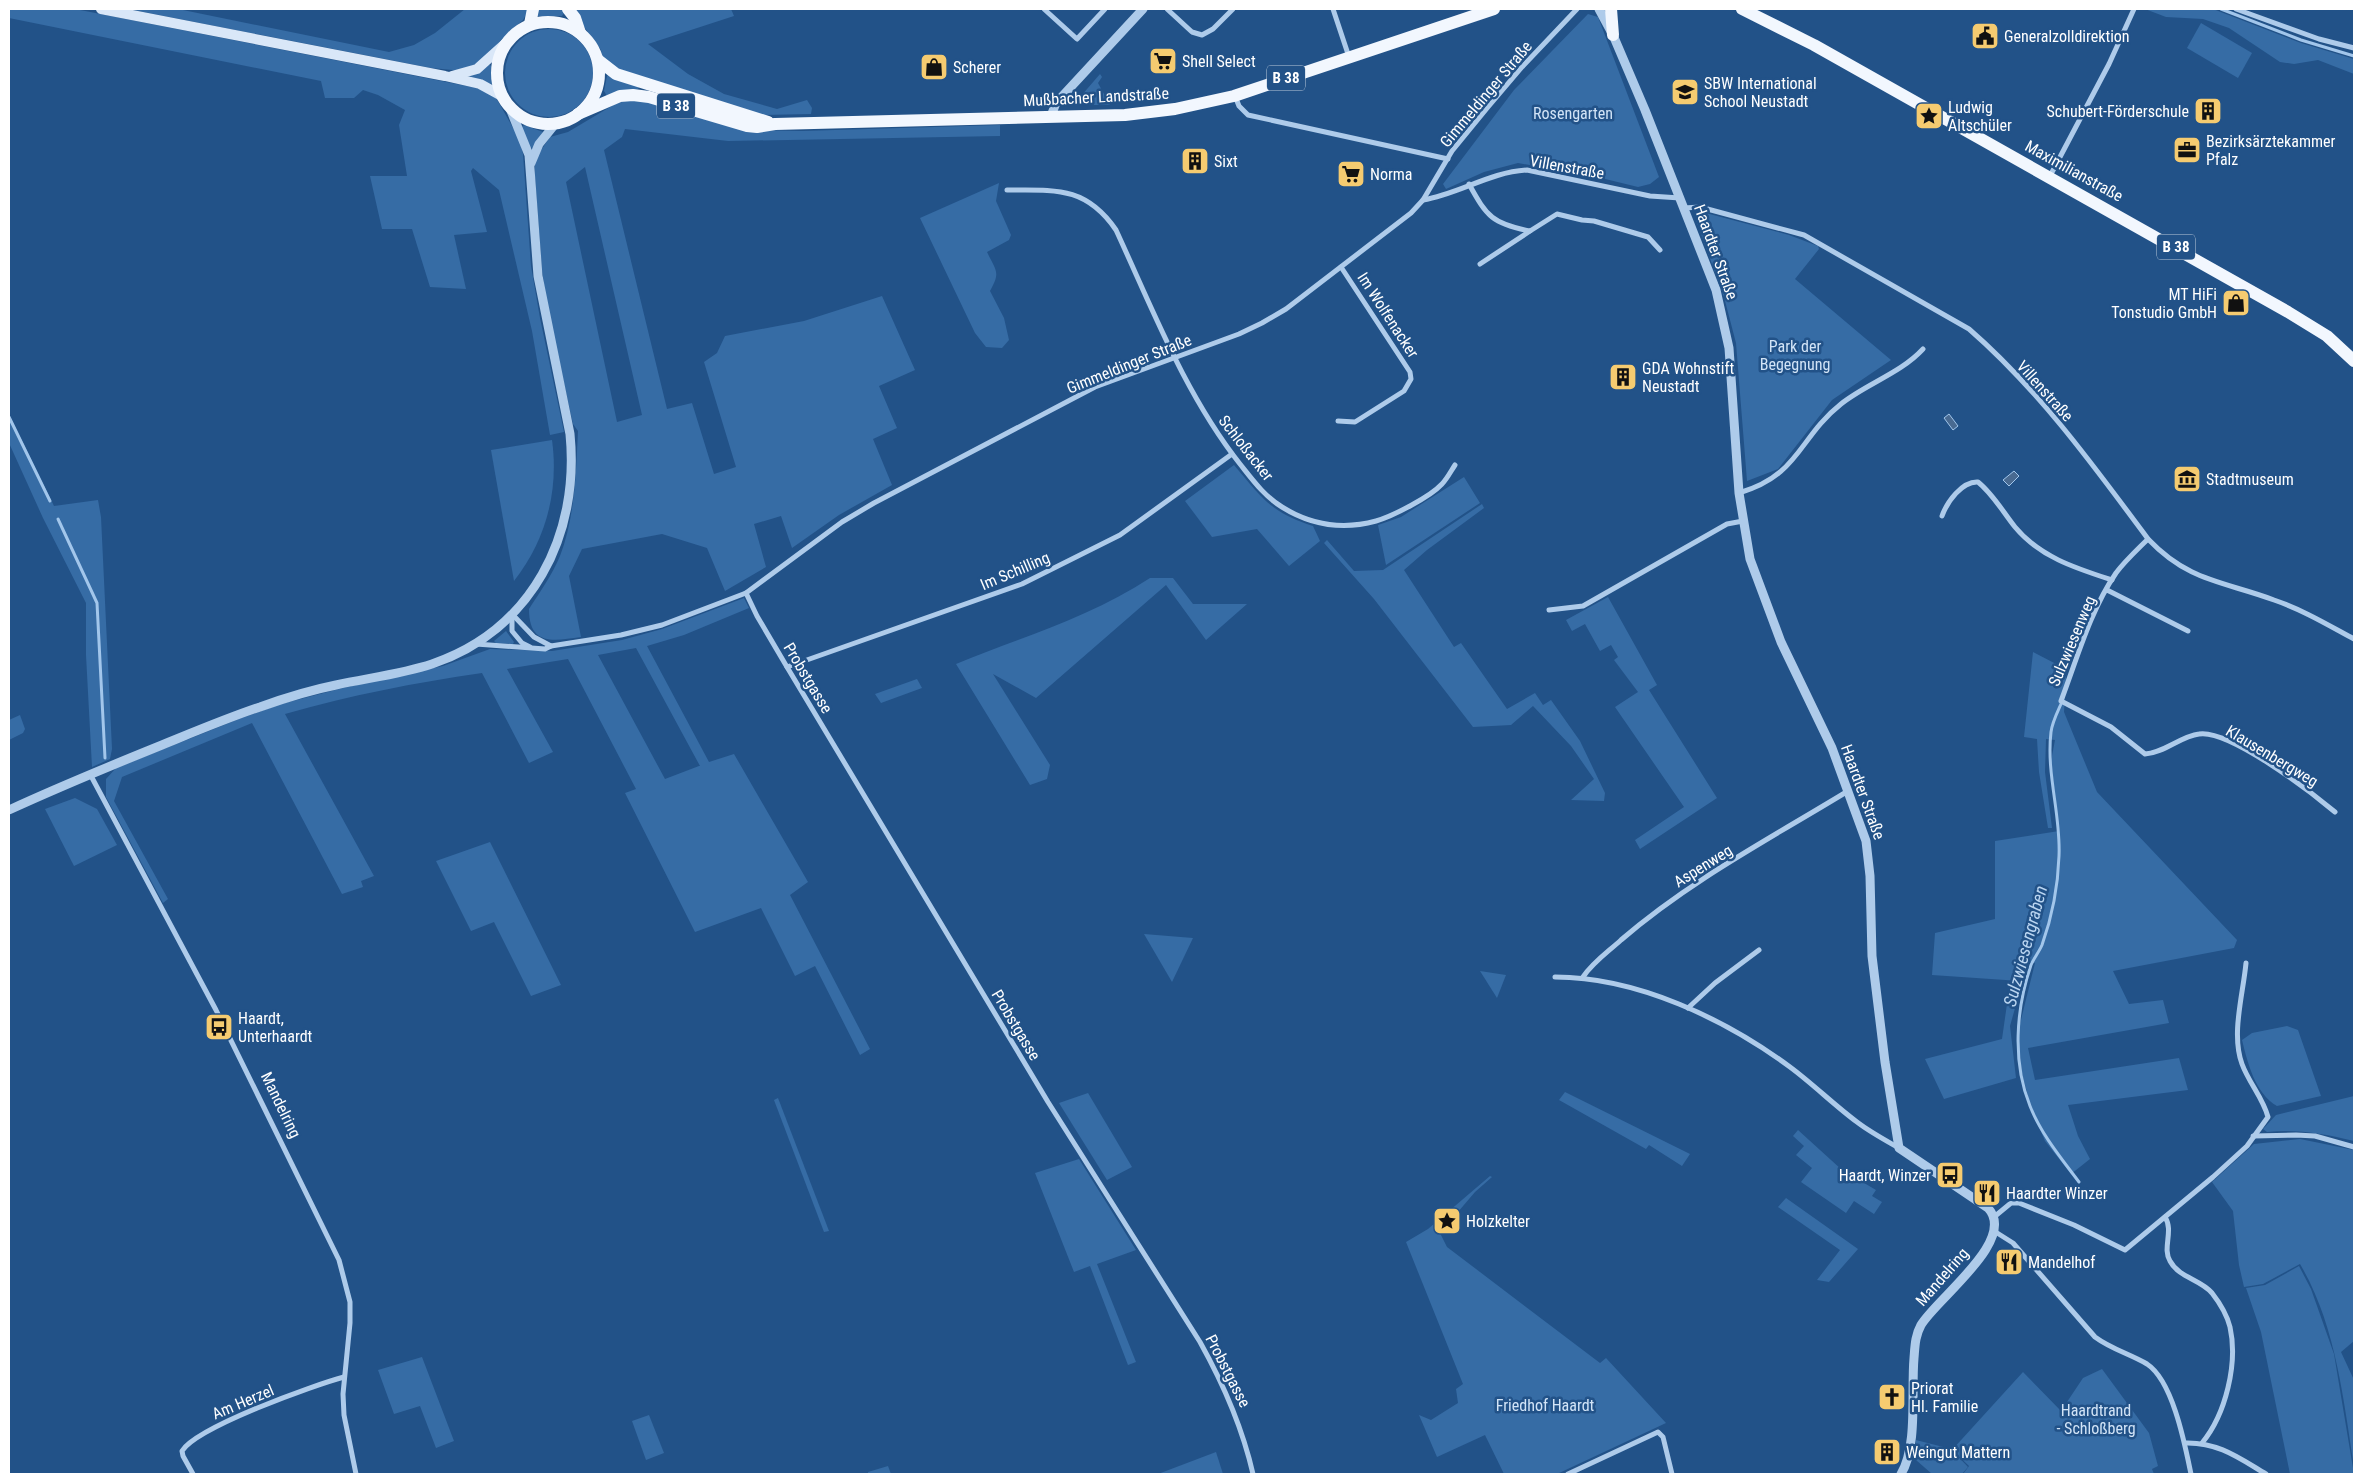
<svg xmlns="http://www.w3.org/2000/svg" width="2363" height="1483" font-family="'Roboto Condensed',sans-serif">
<rect width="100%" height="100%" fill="#225288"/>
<!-- green -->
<g fill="#366ca5" fill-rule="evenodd">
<path d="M9,9H75L477,88L495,96L520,140L523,154L531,266L540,318L564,432L550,435L532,331L499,190L473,168L471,171L487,232L454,235L466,289L430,287L412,229H382L370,176H407L399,125L405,110L378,95L363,90L354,98H325L321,81L9,18Z"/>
<path d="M128,9H178L389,52L414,45L435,33L465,9H529L523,20L503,38L483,60L463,71L431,68Z"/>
<path d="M537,9H563L565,12L562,16H536Z"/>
<path d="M571,9H731L734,16L648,44L688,74L724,94L777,109L807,100L812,108L811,114L761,115L621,74L602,59L601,50Z"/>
<path d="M2145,9H2213L2301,43L2354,59V74L2318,60L2294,64L2280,62L2229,28L2203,19L2166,17Z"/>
<path d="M1588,14L1598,17L1659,177L1650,184L1638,187L1593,176L1518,163L1484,172L1446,189L1443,184L1514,90Z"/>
<path d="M2201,23L2252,53L2238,78L2187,48Z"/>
<circle cx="549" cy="73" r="44"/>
<path d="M489,64L491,66L492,84L471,79L470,74Z"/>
<path d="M609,74L639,87L638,89L607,96L604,91L607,76Z"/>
<path d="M1100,74L1102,77L1098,83L1110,105H1083L1080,102L1081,96Z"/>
<path d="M635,98L756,130L802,131L1000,125V136L728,141L625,129L622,137L604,150L667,409L692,403L714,474L736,467L704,362L717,353L725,336L804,321L882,296L915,370L879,386L897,428L873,439L892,485L839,515L792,548L781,516L754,524L766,567L725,591L707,548L662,534L582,549L569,576L581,637C553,641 529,646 529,609C540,592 552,575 560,556C575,517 576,472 578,431L573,424L547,307L542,270L535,177V159L550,137L568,132L615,104ZM585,167L642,415L617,422L566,182Z"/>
<path d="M524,125L543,132L533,148L529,147L521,128Z"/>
<path d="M999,183L996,201L1011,235L1009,240L987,252C996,271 1001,272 990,291L1004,318L1009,340L1002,348L986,347L975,333L920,218Z"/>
<path d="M1702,212L1789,235L1818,246L1819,249L1795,279L1891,360L1832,400L1778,469L1747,481L1736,343L1724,297L1696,220Z"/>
<path d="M9,414L54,506L98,500L101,517L112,749L110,759L92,767L86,655V603L43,518L9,443Z"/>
<path d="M552,440C559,491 546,540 514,581L491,450Z"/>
<path d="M1234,465C1262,498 1270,512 1313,526L1320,541L1289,566L1257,529L1212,537L1185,501Z"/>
<path d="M1464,477L1480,503L1386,565L1378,525L1401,517Z"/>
<path d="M1482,504L1484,508L1427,550L1404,570L1454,647L1461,643L1507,709L1535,693L1543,705L1551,700L1580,741L1605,793L1604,801L1571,800L1594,779L1571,746L1533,706L1511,725L1473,727L1374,599L1324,543L1327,540L1354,571L1383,570Z"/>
<path d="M1150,578H1173L1193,604H1247L1206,640L1166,585L1036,698L993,674L1050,765L1047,779L1030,785L956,664C1022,637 1091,617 1150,578Z"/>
<path d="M1608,597L1657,685L1649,690L1717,798L1640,849L1635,840L1684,807L1615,707L1638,692L1614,660L1618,657L1611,645L1600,651L1585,624L1572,631L1566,620Z"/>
<path d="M744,598L749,608L684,635L647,646L709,762L734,754L808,882L790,895L870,1049L860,1055L815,966L795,976L761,908L695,932L625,793L636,789L568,659L507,669L553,752L529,763L482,673C414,683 351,695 285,714L374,876L361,881L363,887L342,894L252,723L122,777L114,801L168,899L163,903L106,797V779L116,768L239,719L281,704L343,688L443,666L490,649L552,651L622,640L662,629ZM636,648L700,766H699L665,779L598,655Z"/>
<path d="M506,631L514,642L513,644L496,643L494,641Z"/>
<path d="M2033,652L2060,666L2067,661L2064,712L2097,792L2237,940L2234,948L2113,971L2129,1004L2163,1000L2169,1023L2028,1048L2035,1080L2179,1058L2188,1090L2068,1105L2078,1136L2090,1159L2071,1174L2045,1141L2026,1096H2028L2022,1074L2017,1036L2035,963L2026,961L2020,981L1932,975L1935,933L1995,919V841L2059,831L2051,761L2055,740L2046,739L2045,772L2052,828H2048L2039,772L2037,739L2024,737Z"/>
<path d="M917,679L922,688L881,703L875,694Z"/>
<path d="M20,715L25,729L23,733L9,740V720Z"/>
<path d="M75,798L97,809L117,845L74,866L45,809Z"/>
<path d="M490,842L561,985L531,996L494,922L471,931L436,861Z"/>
<path d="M1144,934L1193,938L1172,982Z"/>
<path d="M1480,971L1506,975L1497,998Z"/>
<path d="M2019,994L2010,1026L2016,1078L1944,1099L1925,1059L2002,1039L2008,997Z"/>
<path d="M2287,1026L2298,1030L2321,1096L2277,1106C2255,1093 2248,1064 2242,1040L2252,1033Z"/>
<path d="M1565,1092L1690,1154L1682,1166L1649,1145L1646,1149L1559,1100Z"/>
<path d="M1088,1093L1132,1167L1107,1180L1059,1103Z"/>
<path d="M2354,1096V1141C2324,1134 2298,1129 2267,1132L2263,1129L2276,1115Z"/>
<path d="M778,1098L829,1231L824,1232L774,1100Z"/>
<path d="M1798,1130L1842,1170L1876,1190L1872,1196L1882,1202L1874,1214L1854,1201L1846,1213L1801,1182L1812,1168L1796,1155L1804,1146L1793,1136Z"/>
<path d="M2300,1139L2354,1150V1341L2341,1352L2354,1380V1466C2343,1398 2336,1325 2300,1264L2263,1284L2244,1287L2239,1265L2233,1211L2212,1182L2254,1144Z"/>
<path d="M1079,1159L1136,1250L1097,1264L1136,1362L1128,1365L1090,1266L1074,1272L1035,1173Z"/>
<path d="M1490,1176L1492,1177L1475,1192L1440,1233L1447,1247L1600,1363L1606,1358L1666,1423L1557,1474H1504L1485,1435L1437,1457L1419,1415L1431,1420L1458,1403L1456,1389L1463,1384L1406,1242L1428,1229Z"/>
<path d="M1786,1198L1858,1249L1829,1282L1817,1280L1840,1250L1778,1207Z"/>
<path d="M2299,1266L2311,1289L2334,1354L2354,1474H2290L2261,1332L2246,1288L2265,1285Z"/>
<path d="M422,1357L454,1441L436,1448L420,1406L394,1414L378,1370Z"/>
<path d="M2102,1369L2149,1433L2158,1466L2152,1469L2154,1474H1963L1969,1466L1952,1450L2023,1372L2061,1411L2083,1378Z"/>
<path d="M649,1415L664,1453L646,1460L632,1421Z"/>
<path d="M1916,1440L1951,1449L1968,1467L1962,1474H1932L1916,1460Z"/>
<path d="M1216,1452L1223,1474H1158Z"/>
<path d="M888,1466L891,1474H868V1472Z"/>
</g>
<!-- water -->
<g fill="#496a91" stroke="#a2c6eb">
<path d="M1949,414L1958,426L1953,430L1944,418Z"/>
<path d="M2014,471L2019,476L2009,486L2003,480Z"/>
</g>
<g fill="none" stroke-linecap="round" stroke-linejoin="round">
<!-- stream -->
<g stroke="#a2c6eb" stroke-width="3">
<path d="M2221,9L2301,40L2354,56"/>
<path d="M9,417L50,501"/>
<path d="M58,519L97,603L105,758"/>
<path d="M2061,704C2057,713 2052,723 2051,732C2046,774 2061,815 2059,856C2058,886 2052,917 2042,945C2039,952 2034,958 2031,965C2016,1009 2012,1062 2030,1106C2041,1134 2061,1158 2079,1182"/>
</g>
<!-- minor -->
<g stroke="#aecbea" stroke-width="5">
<path d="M1044,9L1077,39L1105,9"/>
<path d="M1167,9L1192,32L1202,35L1213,29L1233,9"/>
<path d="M1333,9L1349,57"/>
<path d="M2236,9L2319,39L2354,48"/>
<path d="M1235,96L1239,106L1248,115L1448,159"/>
<path d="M2050,176L2109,64L2134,9"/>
<path d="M1469,184C1487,217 1493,224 1530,231L1557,214L1582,220L1594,221L1648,237L1660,250"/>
<path d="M1007,190C1055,190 1086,186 1116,230C1153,310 1185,394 1240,464C1252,479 1264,496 1282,507C1311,525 1343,530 1376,521C1393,516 1430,497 1442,484C1447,479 1451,471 1455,465"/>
<path d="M1423,200C1459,194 1490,172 1527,170L1650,196L1680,198"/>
<path d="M1684,208L1700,207L1804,235L1969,329C2038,389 2094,466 2148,539C2189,582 2223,581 2274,600C2303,610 2328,625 2354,639"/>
<path d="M1480,264L1530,231"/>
<path d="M1338,421L1355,422L1404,391L1411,379L1410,372L1341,267"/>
<path d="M1739,493C1800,475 1798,438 1841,404C1866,384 1901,373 1923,349"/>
<path d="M1942,516C1947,502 1962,481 1978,482C1993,494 2003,512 2015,527C2040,557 2075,568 2112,580"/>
<path d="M2148,539C2137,550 2125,561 2116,573C2090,611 2077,659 2061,701L2111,727L2145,754C2164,753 2181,736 2199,734C2229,729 2311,792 2335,812"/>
<path d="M2107,590L2188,631"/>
<path d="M746,593L757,616L787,667L1048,1102L1200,1342C1224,1385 1242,1426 1253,1474"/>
<path d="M1549,610L1583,606L1727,524L1743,521"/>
<path d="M512,614L534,637L551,646"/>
<path d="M512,614V631L522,643L530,647"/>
<path d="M476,644L545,649L551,646L621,635L662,625L746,593L842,522L874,503L1095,387L1239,334L1262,323L1286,309L1411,213L1423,200L1452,151L1488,107L1522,67L1577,9"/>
<path d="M787,667L1022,584L1120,535L1232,454"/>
<path d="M90,774L216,1010L339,1260L350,1302V1323L343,1394L344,1415L356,1474"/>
<path d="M1555,977C1637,977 1725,1019 1790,1067C1813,1084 1834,1105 1857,1122C1870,1132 1885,1140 1899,1148"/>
<path d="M1583,977C1593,962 1608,952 1621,940C1689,881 1771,838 1848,791"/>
<path d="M1688,1008L1715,983L1759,950"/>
<path d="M2253,1136L2296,1135L2315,1136L2354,1147"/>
<path d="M1994,1217L2011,1203H2019L2074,1225L2125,1250L2213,1177L2247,1146L2268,1117C2263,1098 2249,1083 2242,1064C2231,1034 2243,995 2246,963"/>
<path d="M2165,1217C2174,1231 2162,1248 2170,1261C2179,1278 2200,1279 2212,1293C2219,1302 2227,1315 2230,1327C2238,1363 2226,1414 2202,1443"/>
<path d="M1994,1231L2013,1243L2095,1337C2111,1349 2130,1354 2147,1364C2173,1381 2185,1445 2191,1474"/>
<path d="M2185,1443C2218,1442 2239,1458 2266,1474"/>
<path d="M193,1474L183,1456L182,1451C197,1427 314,1385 344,1377"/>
<path d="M1568,1474L1658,1432L1663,1437L1672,1474"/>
</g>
<!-- tertiary -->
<g stroke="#aecbea" stroke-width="9">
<path d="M1599,9L1613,35L1645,110L1716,290L1729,348L1739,493L1750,559L1781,642L1832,748L1866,841L1870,876L1872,956L1885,1062L1899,1148L1988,1208C2018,1240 1936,1299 1921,1325C1915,1336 1915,1346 1914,1358C1911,1392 1918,1446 1901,1474"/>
<path d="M1051,116L1056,103L1143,9"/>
<path d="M531,163L539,144L556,123"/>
<path d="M9,810C59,787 110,766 162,745C194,732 227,718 260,707C285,698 311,690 336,685C368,678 402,674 432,664C532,630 580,535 570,434L538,276L529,155L509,106"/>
</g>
<!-- secondary -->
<g stroke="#d9e7f8" stroke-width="10">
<path d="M101,9L445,76L480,84L502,96"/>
<path d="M452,76L477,69L507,42"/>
</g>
<!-- primary -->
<g stroke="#f2f7fe" stroke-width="12">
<path d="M568,9L575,18L580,33"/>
<path d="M1611,9L1613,35"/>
<path d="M1742,9L1814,45L2288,312L2327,336L2354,361"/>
<circle cx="548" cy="73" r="51"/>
<path d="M530,24L533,9"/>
<path d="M598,60L616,74L768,122"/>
<path d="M578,114L620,96L633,95L649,97L747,126L757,127L775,124L1125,115L1175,109L1234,96L1494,9"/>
</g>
</g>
<!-- icons -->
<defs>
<symbol id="civic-square" viewBox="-11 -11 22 22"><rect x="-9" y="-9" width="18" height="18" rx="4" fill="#f5cb70" stroke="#225288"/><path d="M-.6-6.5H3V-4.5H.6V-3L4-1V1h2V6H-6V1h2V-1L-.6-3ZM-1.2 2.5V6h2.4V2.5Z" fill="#111"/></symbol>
<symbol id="supermarket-square" viewBox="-11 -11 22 22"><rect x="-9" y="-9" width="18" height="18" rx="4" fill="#f5cb70" stroke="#225288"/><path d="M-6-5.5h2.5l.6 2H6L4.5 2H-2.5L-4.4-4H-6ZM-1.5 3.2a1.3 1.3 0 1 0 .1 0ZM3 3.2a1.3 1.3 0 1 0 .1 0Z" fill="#111"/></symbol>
<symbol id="shop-square" viewBox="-11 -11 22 22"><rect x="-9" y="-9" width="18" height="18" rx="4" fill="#f5cb70" stroke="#225288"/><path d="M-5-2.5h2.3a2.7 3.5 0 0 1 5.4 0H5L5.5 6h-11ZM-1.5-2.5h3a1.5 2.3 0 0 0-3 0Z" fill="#111"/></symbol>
<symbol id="school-square" viewBox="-11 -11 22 22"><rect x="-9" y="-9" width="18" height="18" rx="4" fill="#f5cb70" stroke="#225288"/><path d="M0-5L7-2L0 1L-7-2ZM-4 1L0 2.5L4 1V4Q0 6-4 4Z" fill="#111"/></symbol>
<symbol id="building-square" viewBox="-11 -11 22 22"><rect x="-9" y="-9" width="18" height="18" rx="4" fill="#f5cb70" stroke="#225288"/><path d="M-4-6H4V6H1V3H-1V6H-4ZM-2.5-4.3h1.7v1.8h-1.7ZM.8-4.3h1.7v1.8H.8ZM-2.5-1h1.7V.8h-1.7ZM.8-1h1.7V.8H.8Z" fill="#111"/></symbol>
<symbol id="sight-square" viewBox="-11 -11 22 22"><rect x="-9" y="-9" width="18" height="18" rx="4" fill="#f5cb70" stroke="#225288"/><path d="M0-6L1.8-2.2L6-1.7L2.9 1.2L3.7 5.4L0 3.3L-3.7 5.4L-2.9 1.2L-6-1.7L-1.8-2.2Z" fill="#111"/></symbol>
<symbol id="office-square" viewBox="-11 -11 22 22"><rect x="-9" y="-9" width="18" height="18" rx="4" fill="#f5cb70" stroke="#225288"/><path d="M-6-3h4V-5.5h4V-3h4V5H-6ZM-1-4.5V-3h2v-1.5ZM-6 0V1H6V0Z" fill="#111"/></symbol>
<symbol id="museum-square" viewBox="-11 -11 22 22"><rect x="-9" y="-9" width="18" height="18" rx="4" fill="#f5cb70" stroke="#225288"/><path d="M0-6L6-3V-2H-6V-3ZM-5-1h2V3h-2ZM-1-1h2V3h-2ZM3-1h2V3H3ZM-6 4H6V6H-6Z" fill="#111"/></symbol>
<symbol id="bus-square" viewBox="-11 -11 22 22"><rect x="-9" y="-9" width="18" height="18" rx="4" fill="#f5cb70" stroke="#225288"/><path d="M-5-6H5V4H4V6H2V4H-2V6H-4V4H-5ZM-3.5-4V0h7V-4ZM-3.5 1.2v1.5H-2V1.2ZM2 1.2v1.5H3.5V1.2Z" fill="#111"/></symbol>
<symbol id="restaurant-square" viewBox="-11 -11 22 22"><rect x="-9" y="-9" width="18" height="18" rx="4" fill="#f5cb70" stroke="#225288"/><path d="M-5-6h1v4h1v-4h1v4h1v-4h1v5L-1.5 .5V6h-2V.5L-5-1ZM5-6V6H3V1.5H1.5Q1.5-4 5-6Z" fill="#111"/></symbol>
<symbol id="church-square" viewBox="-11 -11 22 22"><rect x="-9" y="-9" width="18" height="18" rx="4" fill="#f5cb70" stroke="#225288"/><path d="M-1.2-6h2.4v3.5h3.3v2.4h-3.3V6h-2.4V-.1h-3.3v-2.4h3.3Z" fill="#111"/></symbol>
</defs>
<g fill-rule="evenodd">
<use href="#civic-square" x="1969" y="20" width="32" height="32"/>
<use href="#supermarket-square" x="1147" y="45" width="32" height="32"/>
<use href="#shop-square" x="918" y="51" width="32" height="32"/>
<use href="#school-square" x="1669" y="76" width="32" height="32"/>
<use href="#building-square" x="2192" y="95" width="32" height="32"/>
<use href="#sight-square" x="1913" y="100" width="32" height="32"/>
<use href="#office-square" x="2171" y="134" width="32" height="32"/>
<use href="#building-square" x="1179" y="145" width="32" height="32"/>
<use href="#supermarket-square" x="1335" y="158" width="32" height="32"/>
<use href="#shop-square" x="2220" y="287" width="32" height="32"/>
<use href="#building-square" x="1607" y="361" width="32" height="32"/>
<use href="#museum-square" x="2171" y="463" width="32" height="32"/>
<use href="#bus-square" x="203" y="1011" width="32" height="32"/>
<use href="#bus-square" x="1934" y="1159" width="32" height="32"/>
<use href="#restaurant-square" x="1971" y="1177" width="32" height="32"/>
<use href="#sight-square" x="1431" y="1205" width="32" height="32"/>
<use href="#restaurant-square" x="1993" y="1246" width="32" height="32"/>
<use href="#church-square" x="1876" y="1381" width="32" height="32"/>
<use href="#building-square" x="1871" y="1436" width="32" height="32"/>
</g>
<g text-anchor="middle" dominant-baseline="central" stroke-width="5" stroke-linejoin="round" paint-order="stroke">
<!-- shield labels -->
<g fill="#225288" stroke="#bdcbdb" stroke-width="1">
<rect x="1267" y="65.5" width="38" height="25" rx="4"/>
<rect x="657" y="93.5" width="38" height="25" rx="4"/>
<rect x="2157" y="234.5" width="38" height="25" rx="4"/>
</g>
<g font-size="15" font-weight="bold" fill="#fff">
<text x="1286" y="78">B 38</text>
<text x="676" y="106">B 38</text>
<text x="2176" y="247">B 38</text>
</g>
<!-- poi labels -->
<g font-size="16" fill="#fff" stroke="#225288" text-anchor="start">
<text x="2004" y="36">Generalzolldirektion</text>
<text x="1182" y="61">Shell Select</text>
<text x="953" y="67">Scherer</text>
<text x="1704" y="83">SBW International<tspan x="1704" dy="18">School Neustadt</tspan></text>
<text x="1948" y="107">Ludwig<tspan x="1948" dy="18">Altschüler</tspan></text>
<text x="2189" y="111" text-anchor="end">Schubert-Förderschule</text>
<text x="2206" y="141">Bezirksärztekammer<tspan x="2206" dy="18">Pfalz</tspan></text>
<text x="1214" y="161">Sixt</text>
<text x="1370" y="174">Norma</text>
<text x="2217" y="294" text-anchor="end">MT HiFi<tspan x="2217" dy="18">Tonstudio GmbH</tspan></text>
<text x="1642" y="368">GDA Wohnstift<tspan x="1642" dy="18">Neustadt</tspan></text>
<text x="2206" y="479">Stadtmuseum</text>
<text x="238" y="1018">Haardt,<tspan x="238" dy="18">Unterhaardt</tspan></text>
<text x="1931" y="1175" text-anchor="end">Haardt, Winzer</text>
<text x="2006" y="1193">Haardter Winzer</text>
<text x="1466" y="1221">Holzkelter</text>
<text x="2028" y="1262">Mandelhof</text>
<text x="1911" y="1388">Priorat<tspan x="1911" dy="18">Hl. Familie</tspan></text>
<text x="1906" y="1452">Weingut Mattern</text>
</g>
<!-- street labels -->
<g font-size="16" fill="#fff" stroke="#225288">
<text transform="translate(1486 94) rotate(-50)">Gimmeldinger Straße</text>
<text transform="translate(1096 97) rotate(-3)">Mußbacher Landstraße</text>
<text transform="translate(1567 167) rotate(10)">Villenstraße</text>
<text transform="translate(2074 171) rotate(29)">Maximilianstraße</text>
<text transform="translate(1716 252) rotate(70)">Haardter Straße</text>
<text transform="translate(1388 315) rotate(57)">Im Wolfenacker</text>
<text transform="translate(1129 364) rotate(-22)">Gimmeldinger Straße</text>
<text transform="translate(2045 391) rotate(48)">Villenstraße</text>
<text transform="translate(1246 448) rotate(52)">Schloßacker</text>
<text transform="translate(1015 571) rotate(-23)">Im Schilling</text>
<text transform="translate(2072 641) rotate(-67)">Sulzwiesenweg</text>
<text transform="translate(808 678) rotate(59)">Probstgasse</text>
<text transform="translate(2272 756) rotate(31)">Klausenbergweg</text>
<text transform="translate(1863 792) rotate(70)">Haardter Straße</text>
<text transform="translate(1703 866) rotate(-32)">Aspenweg</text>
<text transform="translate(1016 1025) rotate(59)">Probstgasse</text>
<text transform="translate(281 1105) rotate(64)">Mandelring</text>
<text transform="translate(1942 1277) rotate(-49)">Mandelring</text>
<text transform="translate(1228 1371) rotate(63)">Probstgasse</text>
<text transform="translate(243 1402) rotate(-23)">Am Herzel</text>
</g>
<!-- park labels -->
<g font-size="16" fill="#d2e4f7" stroke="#225288">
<text x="1573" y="113">Rosengarten</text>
<text x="1795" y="346">Park der<tspan x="1795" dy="18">Begegnung</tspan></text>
<text x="1545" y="1405">Friedhof Haardt</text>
<text x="2096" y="1410">Haardtrand<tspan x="2096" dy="18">- Schloßberg</tspan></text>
</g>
<!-- water labels -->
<g font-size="18" font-style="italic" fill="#bad5f1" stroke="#225288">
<text transform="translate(2025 946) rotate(-75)">Sulzwiesengraben</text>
</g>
</g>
<!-- border -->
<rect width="2363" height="1483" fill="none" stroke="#ffffff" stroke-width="20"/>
</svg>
